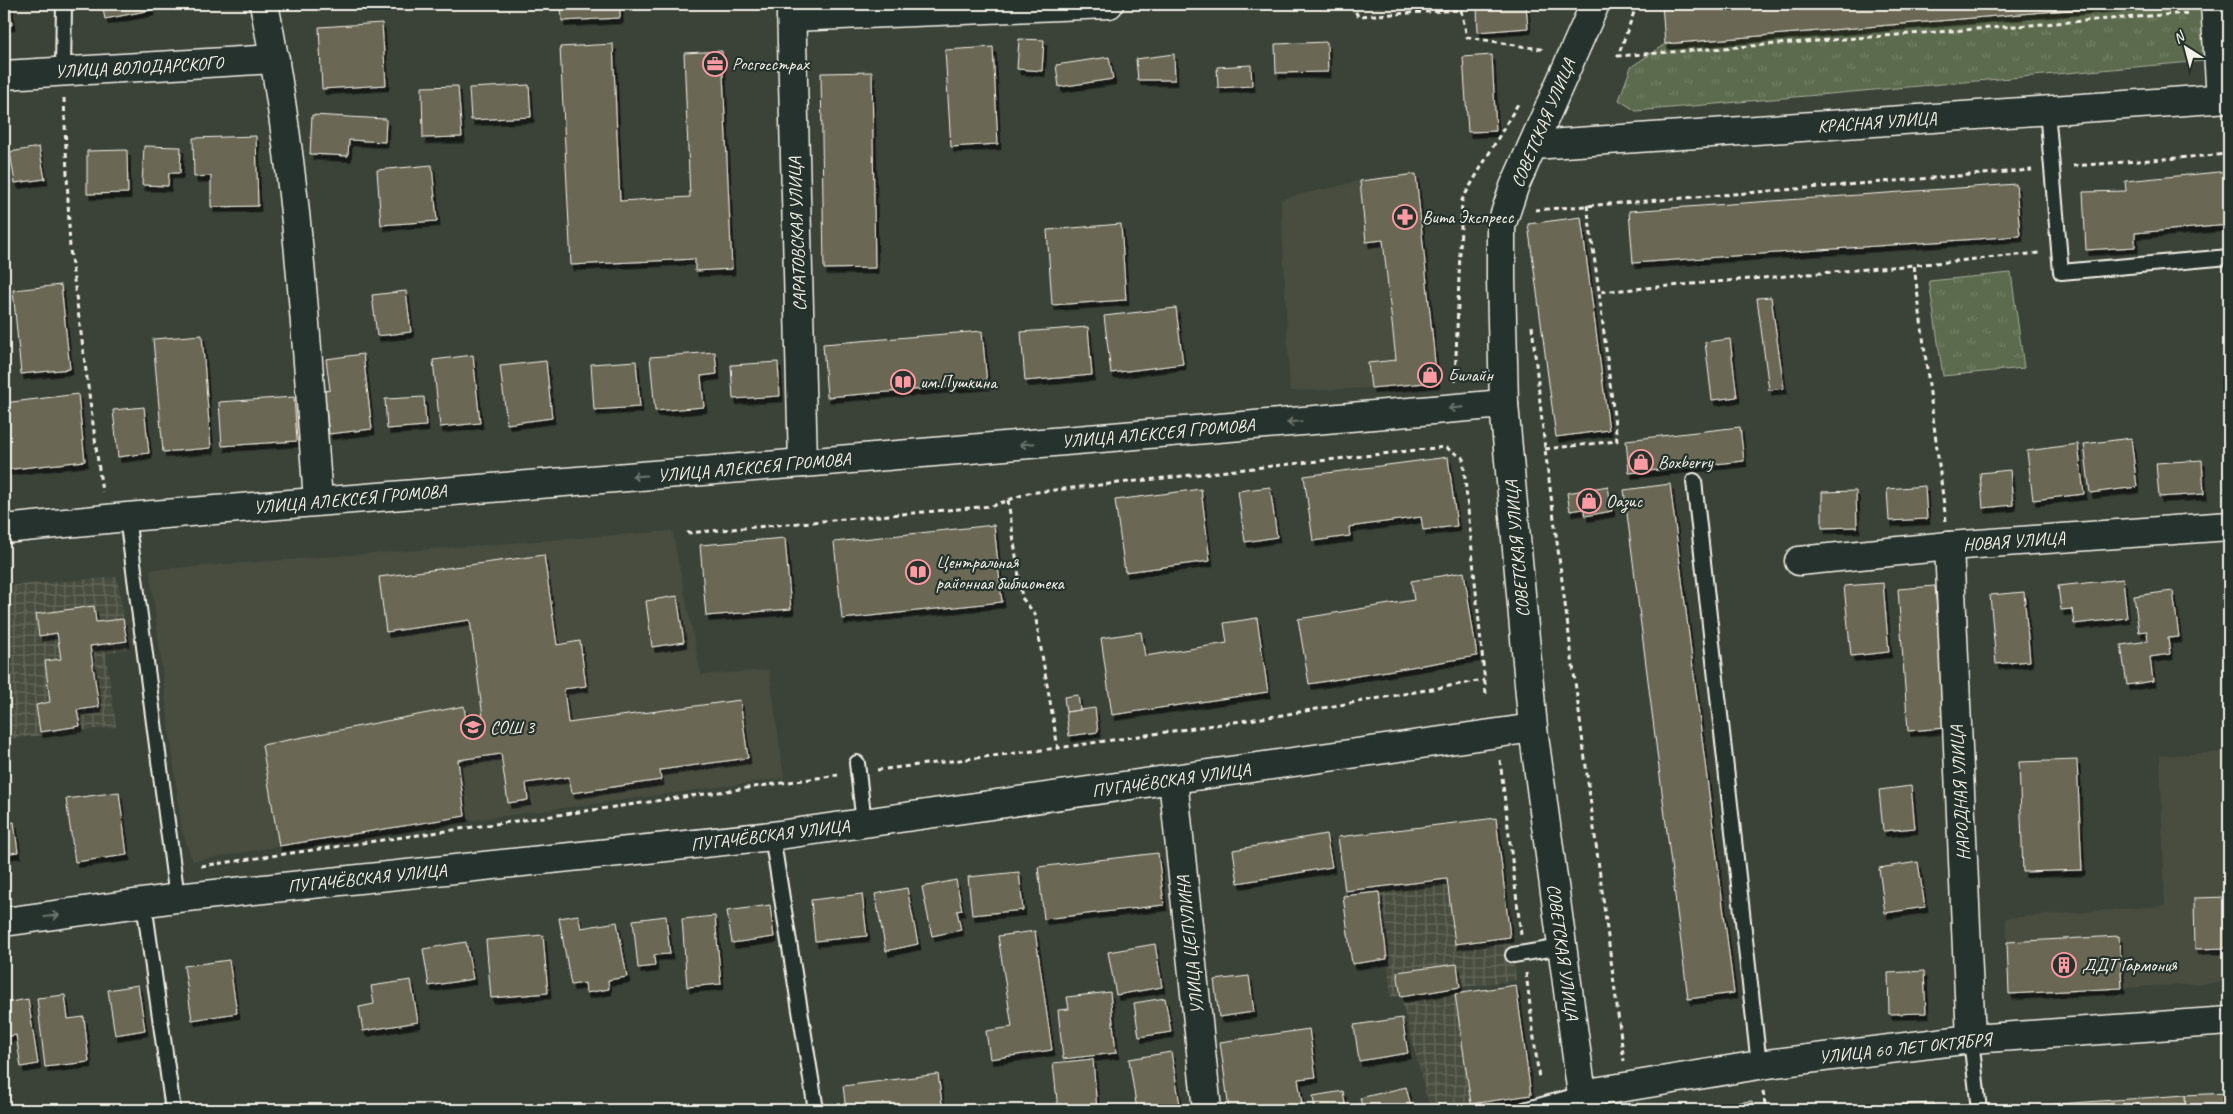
<svg xmlns="http://www.w3.org/2000/svg" width="2233" height="1114" font-family="Caveat,sans-serif">
<defs>
<pattern id="industrial-grid" width="8" height="8" patternUnits="userSpaceOnUse" patternTransform="scale(1.25)"><rect width="8" height="8" fill="#494e41"/><path d="M0 4h8M4 0v8" fill="none" stroke="#64685c"/></pattern>
<pattern id="grass-tufts" width="24" height="20" patternUnits="userSpaceOnUse" patternTransform="scale(1.25)"><rect width="24" height="20" fill="#5c6b4e"/><path d="M3 7l-1-3M5 7V3M7 7l1-3M15 17l-1-3M17 17v-4M19 17l1-3" fill="none" stroke="#748168"/></pattern>
<filter id="shadow"><feDropShadow dx="3" dy="5.5" stdDeviation="0" flood-color="#0009"/></filter>
</defs>
<rect width="100%" height="100%" fill="#3b4339"/>
<filter id="ink" filterUnits="userSpaceOnUse"><feTurbulence type="fractalNoise" baseFrequency=".02" numOctaves="2"/><feDisplacementMap in="SourceGraphic" scale="10" xChannelSelector="R" yChannelSelector="G"/><feConvolveMatrix kernelMatrix="1 2 1 2 8 2 1 2 1" color-interpolation-filters="sRGB"/></filter>
<g filter="url(#ink)">
<!-- built -->
<g fill="#494e41">
<path d="M1360,181L1366,241L1383,240L1396,360L1368,363L1371,388L1290,391L1281,199Z"/>
<path d="M672,531L701,675L769,670L784,778L279,846L193,861L182,831L150,570Z"/>
<path d="M2229,752V982L2009,994L2006,918L2165,906L2160,756Z"/>
</g>
<!-- industrial -->
<g fill="url(#industrial-grid)">
<path d="M117,577L129,648L106,654L116,727L9,739L4,702V586Z"/>
<path d="M1496,818L1516,980L1391,997L1387,960L1352,964L1338,837Z"/>
<path d="M1455,994L1471,1104L1429,1106L1402,1002Z"/>
</g>
<!-- grass -->
<g fill="url(#grass-tufts)" stroke="#a8ae9b">
<path d="M2139,4H2206L2207,28L2203,61L1636,111L1619,100L1631,67L1665,44Z"/>
<path d="M2011,273L2024,368L1943,376L1929,281Z"/>
</g>
<!-- building -->
<g fill="#6b6854" stroke="#f4f1e8" filter="url(#shadow)">
<path d="M4,4H10L12,25L4,26Z"/>
<path d="M102,4H150L151,10L105,19Z"/>
<path d="M561,4H620V18L562,21Z"/>
<path d="M1662,4H2139L1665,44Z"/>
<path d="M1526,5L1528,28L1478,32L1477,8Z"/>
<path d="M382,23L386,85L322,89L319,27Z"/>
<path d="M1019,39L1044,40L1042,71L1017,69Z"/>
<path d="M1327,42L1328,72L1276,73L1275,44Z"/>
<path d="M613,44L620,201L690,197L684,53L722,51L732,269L695,271V259L571,265L560,47Z"/>
<path d="M993,47L998,144L951,147L945,50Z"/>
<path d="M1174,54L1175,80H1138L1136,59Z"/>
<path d="M1492,55L1496,131L1468,132L1463,57Z"/>
<path d="M1109,57L1113,79L1059,87L1056,65Z"/>
<path d="M1251,65L1252,86L1218,88L1217,67Z"/>
<path d="M872,72L875,268L824,269L821,73Z"/>
<path d="M529,85L531,117L471,120L469,88Z"/>
<path d="M458,86L462,137L423,138L422,87Z"/>
<path d="M312,115L386,119L385,142L349,140L348,156L310,154Z"/>
<path d="M256,136L258,206L211,207V176L194,177L193,138Z"/>
<path d="M144,146L181,147L180,173H169L168,186L142,185Z"/>
<path d="M39,147L45,179L15,183L10,152Z"/>
<path d="M127,150L128,193L87,194V151Z"/>
<path d="M432,165L437,221L381,225L377,170Z"/>
<path d="M2229,171V225L2135,233V247L2086,250L2083,192L2126,191L2125,181Z"/>
<path d="M1416,174L1437,382L1371,388L1368,363L1396,360L1383,240L1366,242L1360,181Z"/>
<path d="M2016,184L2020,236L1633,263L1629,211Z"/>
<path d="M1581,217L1609,430L1556,437L1528,224Z"/>
<path d="M1121,224L1126,300L1052,305L1047,230Z"/>
<path d="M61,285L70,369L21,374L13,290Z"/>
<path d="M406,291L411,332L377,336L372,295Z"/>
<path d="M1771,297L1784,388L1769,390L1757,298Z"/>
<path d="M1176,308L1183,364L1111,373L1104,316Z"/>
<path d="M1088,327L1092,375L1025,381L1021,332Z"/>
<path d="M982,331L987,384L827,397L823,344Z"/>
<path d="M202,335L211,448L163,452L153,339Z"/>
<path d="M1730,339L1737,397L1712,400L1705,342Z"/>
<path d="M715,352L717,374L701,376L704,407L655,411L650,357Z"/>
<path d="M363,354L372,429L329,434L324,391L330,390L326,359Z"/>
<path d="M473,355L480,423L440,427L433,360Z"/>
<path d="M546,361L552,418L507,424L500,366Z"/>
<path d="M636,361L640,407L594,410L591,364Z"/>
<path d="M778,362L780,396L733,399L731,365Z"/>
<path d="M78,394L85,461L4,470V403Z"/>
<path d="M294,397L297,441L222,446L219,402Z"/>
<path d="M424,397L426,426L387,429L385,399Z"/>
<path d="M144,407L149,453L118,457L113,410Z"/>
<path d="M1740,427L1744,461L1629,473L1626,440Z"/>
<path d="M2131,438L2137,487L2090,493L2084,444Z"/>
<path d="M2078,444L2084,494L2033,500L2027,451Z"/>
<path d="M1448,457L1457,526L1423,530L1421,517L1349,527L1350,536L1313,541L1304,476Z"/>
<path d="M2202,460L2204,494L2159,497L2156,463Z"/>
<path d="M2010,470L2013,505L1983,508L1980,473Z"/>
<path d="M1670,484L1734,993L1688,999L1624,490Z"/>
<path d="M1608,486L1612,511L1585,516L1584,509L1570,511L1567,493Z"/>
<path d="M1925,486L1927,519L1889,521L1887,489Z"/>
<path d="M1270,487L1277,537L1245,542L1238,491Z"/>
<path d="M1201,489L1210,561L1125,572L1115,500Z"/>
<path d="M1856,491L1857,527L1822,528V492Z"/>
<path d="M994,525L1002,602L842,619L834,542Z"/>
<path d="M785,538L791,609L706,616L700,545Z"/>
<path d="M544,555L557,645L580,641L586,686L564,689L568,723L740,700L748,758L660,770L661,780L572,793L569,777L526,783L528,800L508,803L501,754L458,760L465,816L279,846L262,745L464,706L468,734L485,732L470,620L386,632L379,577Z"/>
<path d="M1464,572L1477,656L1309,684L1298,619L1414,600L1411,581Z"/>
<path d="M2229,577V620H2226L2222,578Z"/>
<path d="M2123,579L2127,618L2074,624L2072,609L2061,610L2058,586Z"/>
<path d="M1883,583L1889,652L1851,656L1844,586Z"/>
<path d="M1935,586L1946,728L1908,731L1898,589Z"/>
<path d="M2173,591L2179,637L2168,638L2170,654L2150,657L2153,681L2127,685L2121,645L2148,641L2147,631L2139,632L2134,596Z"/>
<path d="M2024,592L2030,661L1996,664L1990,595Z"/>
<path d="M677,596L684,642L652,647L646,601Z"/>
<path d="M94,606L96,622L123,619L127,641L90,646L99,707L77,710L80,726L40,732L36,705L50,702L45,661L61,659L57,633L39,636L36,614Z"/>
<path d="M1257,618L1268,692L1112,715L1101,638L1141,632L1145,656L1227,643L1224,623Z"/>
<path d="M1078,695L1080,710L1066,712L1064,697Z"/>
<path d="M1095,708L1098,732L1069,736L1066,712Z"/>
<path d="M2077,760L2082,870L2023,872L2019,762Z"/>
<path d="M1911,786L1915,828L1883,831L1879,790Z"/>
<path d="M119,792L127,855L75,862L66,799Z"/>
<path d="M1496,818L1510,937L1455,944L1447,879L1345,891L1338,837Z"/>
<path d="M14,822L18,852L4,854V823Z"/>
<path d="M1326,834L1332,867L1238,883L1233,850Z"/>
<path d="M1158,853L1164,905L1044,919L1038,867Z"/>
<path d="M1918,862L1925,907L1885,913L1879,868Z"/>
<path d="M1019,872L1023,910L972,915L968,877Z"/>
<path d="M956,880L962,910L957,911L961,930L932,936L922,887Z"/>
<path d="M907,888L918,944L886,951L875,894Z"/>
<path d="M1379,892L1387,959L1352,964L1343,896Z"/>
<path d="M862,894L867,936L815,941L811,900Z"/>
<path d="M2229,897V948L2195,949L2194,898Z"/>
<path d="M770,905L774,937L732,943L727,911Z"/>
<path d="M578,915L581,928L617,922L627,977L608,980L609,989L586,993L585,983L571,985L559,918Z"/>
<path d="M666,916L670,954L654,955L655,966L638,968L633,920Z"/>
<path d="M715,916L721,984L687,987L682,919Z"/>
<path d="M1035,931L1052,1050L990,1059L986,1031L1012,1027L998,936Z"/>
<path d="M543,935L548,993L491,998L486,940Z"/>
<path d="M2119,936L2122,988L2009,994L2007,942Z"/>
<path d="M466,942L473,979L429,986L423,949Z"/>
<path d="M1155,944L1162,987L1116,995L1108,952Z"/>
<path d="M229,960L237,1013L192,1020L184,966Z"/>
<path d="M1457,964L1460,987L1401,997L1397,972Z"/>
<path d="M1924,971L1926,1013L1889,1014L1888,973Z"/>
<path d="M1249,976L1254,1012L1219,1017L1214,980Z"/>
<path d="M411,980L418,1022L363,1031L359,1007L374,1004L371,986Z"/>
<path d="M138,985L145,1030L115,1035L108,990Z"/>
<path d="M1516,985L1531,1095L1471,1104L1455,994Z"/>
<path d="M1110,992L1116,1053L1063,1059L1058,1010L1069,1009L1067,997Z"/>
<path d="M65,995L68,1019L84,1017L89,1062L45,1067L37,998Z"/>
<path d="M1165,998L1171,1032L1139,1037L1134,1003Z"/>
<path d="M28,999L38,1064L21,1067L16,1035L4,1037V1003Z"/>
<path d="M1402,1018L1408,1053L1359,1061L1354,1025Z"/>
<path d="M1309,1029L1316,1077L1298,1079L1303,1110H1229L1220,1042Z"/>
<path d="M1171,1052L1181,1110H1137L1129,1059Z"/>
<path d="M1093,1059L1097,1110H1058L1053,1063Z"/>
<path d="M938,1074L943,1110H846L843,1086Z"/>
<path d="M1406,1087L1412,1110H1363L1360,1098Z"/>
<path d="M1343,1091L1346,1110H1315L1313,1096Z"/>
<path d="M2229,1093V1110H2186L2185,1095Z"/>
<path d="M2185,1095L2186,1110H2017V1107Z"/>
<path d="M1752,1101L1753,1110H1701L1700,1107Z"/>
<path d="M1934,1103V1110H1883V1105Z"/>
</g>
<g fill="none" stroke-linecap="round" stroke-linejoin="round">
<defs>
<g id="service">
<path d="M63,70L64,4"/>
<path d="M2047,110L2061,272L2229,257"/>
<path d="M1694,481L1759,1065"/>
<path d="M127,517L177,898"/>
<path d="M857,763L864,823"/>
<path d="M772,836L816,1110"/>
<path d="M144,903L173,1110"/>
<path d="M1513,955L1562,947"/>
<path d="M1971,1039L1979,1110"/>
<path d="M1524,1110L1582,1094"/>
</g>
<g id="minor">
<path d="M264,4C297,167 306,335 318,501"/>
<path d="M791,4L803,463"/>
<path d="M2215,4L2221,98"/>
<path d="M791,17L1109,4"/>
<path d="M4,75L275,59"/>
<path d="M1949,546L1971,1039"/>
<path d="M1799,561L1949,546L2229,526"/>
<path d="M1173,779L1207,1110"/>
<path d="M4,922L177,898L772,836L1533,728"/>
</g>
<g id="tertiary">
<path d="M1533,145L2229,98"/>
<path d="M4,529L127,517L803,463L1504,404"/>
<path d="M1582,1094L1759,1065L1971,1039L2229,1021"/>
</g>
<path id="secondary" d="M1584,1110L1533,728L1504,404L1501,279V226L1514,187L1595,4"/>
</defs>
<!-- service casing -->
<use href="#service" stroke="#f4f1e8" stroke-width="18"/>
<!-- minor casing -->
<use href="#minor" stroke="#f4f1e8" stroke-width="31"/>
<!-- tertiary casing -->
<use href="#tertiary" stroke="#f4f1e8" stroke-width="31"/>
<!-- secondary casing -->
<use href="#secondary" stroke="#f4f1e8" stroke-width="31"/>
<!-- path -->
<g stroke="#f4f1e8" stroke-width="3" stroke-dasharray="5 4" stroke-linecap="butt">
<path d="M1351,4L1358,16L1461,10L1467,37L1546,50"/>
<path d="M1637,4L1618,56L2189,13"/>
<path d="M64,98L70,250L102,492"/>
<path d="M2073,166L2229,154"/>
<path d="M1587,205L1599,292"/>
<path d="M1535,210L2032,170"/>
<path d="M1532,326L1545,449L1624,1061"/>
<path d="M1455,382L1462,200L1519,102"/>
<path d="M1545,449L1617,441L1599,292L1914,265"/>
<path d="M1008,500L1022,598L1035,614L1058,748"/>
<path d="M1946,521L1914,265L2039,253"/>
<path d="M687,533L992,506L1028,493L1445,447L1463,458L1486,694"/>
<path d="M1500,760L1521,935"/>
<path d="M877,770L1058,748L1282,715L1484,680"/>
<path d="M201,866L838,775"/>
<path d="M1526,973L1539,1079"/>
<path d="M1763,1091L1766,1110"/>
</g>
<!-- service -->
<use href="#service" stroke="#26332d" stroke-width="14"/>
<!-- minor -->
<use href="#minor" stroke="#26332d" stroke-width="28"/>
<!-- tertiary -->
<use href="#tertiary" stroke="#26332d" stroke-width="28"/>
<!-- secondary -->
<use href="#secondary" stroke="#26332d" stroke-width="28"/>
</g>
<!-- one-way arrows -->
<defs><path id="oneway-shaft" d="M-6 0H5M1.5-3L5.5 0L1.5 3" fill="none" stroke-width="1.6" stroke-linecap="round" stroke-linejoin="round" transform="scale(1.25)"/></defs>
<g stroke="#6e766e">
<use href="#oneway-shaft" transform="translate(1456 408) rotate(175)"/>
<use href="#oneway-shaft" transform="translate(1294 422) rotate(175)"/>
<use href="#oneway-shaft" transform="translate(1027 444) rotate(175)"/>
<use href="#oneway-shaft" transform="translate(639 476) rotate(176)"/>
<use href="#oneway-shaft" transform="translate(52 916) rotate(-8)"/>
</g>
</g>
<!-- icons -->
<defs>
<symbol id="office-ring" viewBox="-11 -11 22 22"><circle r="9.5" fill="#26332d" stroke="#ff9aa2" stroke-width="1.5"/><path d="M-6-3h4V-5.5h4V-3h4V5H-6ZM-1-4.5V-3h2v-1.5ZM-6 0V1H6V0Z" fill="#ff9aa2"/></symbol>
<symbol id="pharmacy-ring" viewBox="-11 -11 22 22"><circle r="9.5" fill="#26332d" stroke="#ff9aa2" stroke-width="1.5"/><path d="M-2-6h4v4h4v4h-4v4h-4v-4h-4v-4h4Z" fill="#ff9aa2"/></symbol>
<symbol id="shop-ring" viewBox="-11 -11 22 22"><circle r="9.5" fill="#26332d" stroke="#ff9aa2" stroke-width="1.5"/><path d="M-5-2.5h2.3a2.7 3.5 0 0 1 5.4 0H5L5.5 6h-11ZM-1.5-2.5h3a1.5 2.3 0 0 0-3 0Z" fill="#ff9aa2"/></symbol>
<symbol id="library-ring" viewBox="-11 -11 22 22"><circle r="9.5" fill="#26332d" stroke="#ff9aa2" stroke-width="1.5"/><path d="M-6-4Q-3-5.5-.7-3.5V5Q-3 3-6 4ZM6-4Q3-5.5 .7-3.5V5Q3 3 6 4Z" fill="#ff9aa2"/></symbol>
<symbol id="school-ring" viewBox="-11 -11 22 22"><circle r="9.5" fill="#26332d" stroke="#ff9aa2" stroke-width="1.5"/><path d="M0-5L7-2L0 1L-7-2ZM-4 1L0 2.5L4 1V4Q0 6-4 4Z" fill="#ff9aa2"/></symbol>
<symbol id="building-ring" viewBox="-11 -11 22 22"><circle r="9.5" fill="#26332d" stroke="#ff9aa2" stroke-width="1.5"/><path d="M-4-6H4V6H1V3H-1V6H-4ZM-2.5-4.3h1.7v1.8h-1.7ZM.8-4.3h1.7v1.8H.8ZM-2.5-1h1.7V.8h-1.7ZM.8-1h1.7V.8H.8Z" fill="#ff9aa2"/></symbol>
</defs>
<g fill-rule="evenodd">
<use href="#office-ring" x="701" y="50" width="28" height="28"/>
<use href="#pharmacy-ring" x="1391" y="203" width="28" height="28"/>
<use href="#shop-ring" x="1416" y="361" width="28" height="28"/>
<use href="#library-ring" x="889" y="368" width="28" height="28"/>
<use href="#shop-ring" x="1627" y="448" width="28" height="28"/>
<use href="#shop-ring" x="1575" y="487" width="28" height="28"/>
<use href="#library-ring" x="904" y="558" width="28" height="28"/>
<use href="#school-ring" x="459" y="713" width="28" height="28"/>
<use href="#building-ring" x="2050" y="951" width="28" height="28"/>
</g>
<g text-anchor="middle" dominant-baseline="central" stroke-width="4.5" stroke-linejoin="round" paint-order="stroke">
<!-- poi labels -->
<g font-size="18" fill="#f4f1e8" stroke="#26332d" text-anchor="start">
<text x="732" y="64">Росгосстрах</text>
<text x="1422" y="217">Вита Экспресс</text>
<text x="1448" y="375">Билайн</text>
<text x="920" y="382">им.Пушкина</text>
<text x="1658" y="462">Boxberry</text>
<text x="1606" y="501">Оазис</text>
<text x="936" y="562">Центральная<tspan x="936" dy="21">районная библиотека</tspan></text>
<text x="490" y="727">СОШ 3</text>
<text x="2082" y="965">ДДТ Гармония</text>
</g>
<!-- street labels -->
<g font-size="18" fill="#f4f1e8" stroke="#26332d">
<text transform="translate(139 67) rotate(-3)">УЛИЦА ВОЛОДАРСКОГО</text>
<text transform="translate(1877 122) rotate(-4)">КРАСНАЯ УЛИЦА</text>
<text transform="translate(1543 123) rotate(-67)">СОВЕТСКАЯ УЛИЦА</text>
<text transform="translate(797 234) rotate(-92)">САРАТОВСКАЯ УЛИЦА</text>
<text transform="translate(1158 433) rotate(-5)">УЛИЦА АЛЕКСЕЯ ГРОМОВА</text>
<text transform="translate(754 467) rotate(-5)">УЛИЦА АЛЕКСЕЯ ГРОМОВА</text>
<text transform="translate(350 499) rotate(-5)">УЛИЦА АЛЕКСЕЯ ГРОМОВА</text>
<text transform="translate(2014 541) rotate(-4)">НОВАЯ УЛИЦА</text>
<text transform="translate(1517 549) rotate(-95)">СОВЕТСКАЯ УЛИЦА</text>
<text transform="translate(1171 780) rotate(-8)">ПУГАЧЁВСКАЯ УЛИЦА</text>
<text transform="translate(1960 793) rotate(-93)">НАРОДНАЯ УЛИЦА</text>
<text transform="translate(770 835) rotate(-7)">ПУГАЧЁВСКАЯ УЛИЦА</text>
<text transform="translate(367 878) rotate(-6)">ПУГАЧЁВСКАЯ УЛИЦА</text>
<text transform="translate(1190 945) rotate(-96)">УЛИЦА ЦЕПУЛИНА</text>
<text transform="translate(1563 952) rotate(82)">СОВЕТСКАЯ УЛИЦА</text>
<text transform="translate(1905 1048) rotate(-6)">УЛИЦА 60 ЛЕТ ОКТЯБРЯ</text>
</g>
</g>
<!-- margin -->
<rect width="2233" height="1114" fill="none" stroke="#26332d" stroke-width="20"/>
<rect x="10" y="10" width="2213" height="1094" fill="none" stroke="#f4f1e8" stroke-width="2" filter="url(#ink)"/>
<!-- north arrow -->
<g transform="translate(2186 48) rotate(324)" stroke="#26332d" stroke-width="4" paint-order="stroke">
<path d="M0-4L9 19L0 12L-9 19Z" fill="#f4f1e8"/>
<text y="-8" font-size="14" font-weight="bold" text-anchor="middle" fill="#f4f1e8">N</text>
</g>
</svg>
